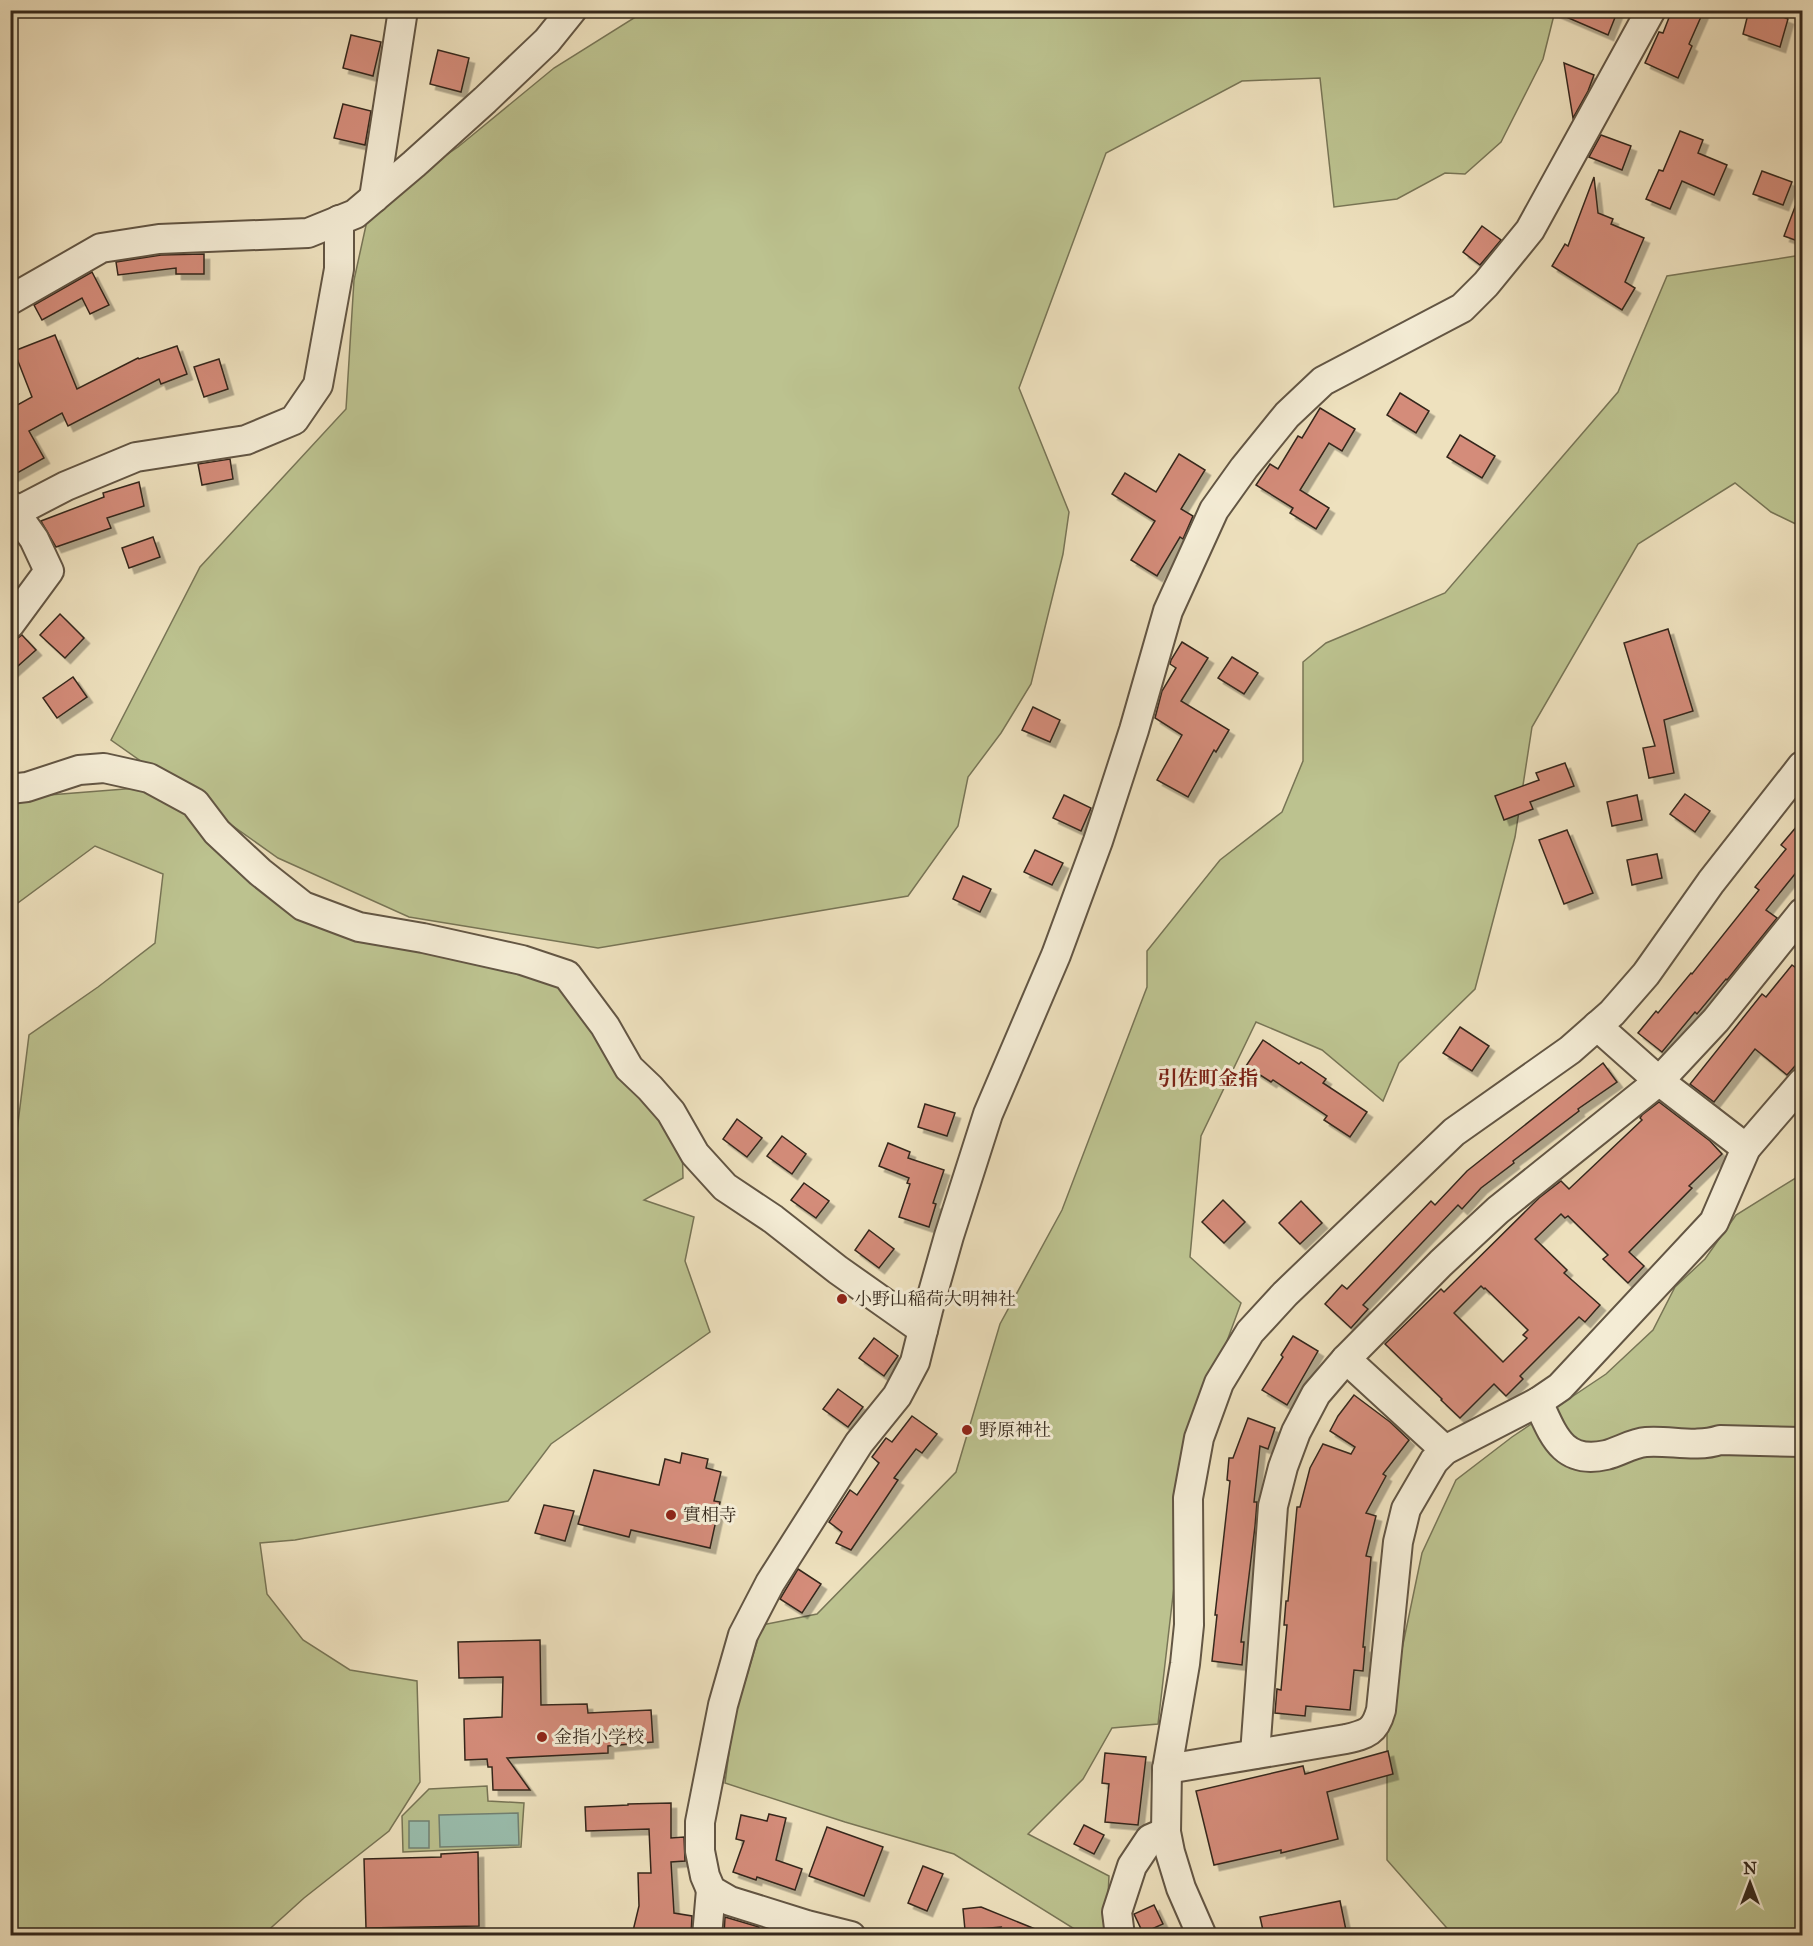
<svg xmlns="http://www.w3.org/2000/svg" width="1813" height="1946" font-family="'IM FELL Great Primer','Noto Serif JP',serif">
<defs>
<filter id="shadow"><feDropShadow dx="5.5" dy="5.5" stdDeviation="0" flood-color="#0004"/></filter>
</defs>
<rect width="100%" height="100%" fill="#eee1be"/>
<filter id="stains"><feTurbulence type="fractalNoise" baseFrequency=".00333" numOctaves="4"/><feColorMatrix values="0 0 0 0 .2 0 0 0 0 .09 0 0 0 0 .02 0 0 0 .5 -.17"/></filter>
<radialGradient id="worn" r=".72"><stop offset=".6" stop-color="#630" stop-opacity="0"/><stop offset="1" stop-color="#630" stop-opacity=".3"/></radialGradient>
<!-- green -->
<g fill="#bcc28f" stroke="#787556" stroke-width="1.5">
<path d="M645,11H1555L1543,59L1501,142L1465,174L1445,173L1397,199L1334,207L1320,78L1242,81L1106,153L1019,388L1069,512L1063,554L1031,684L1001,733L968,777L958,826L908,896L598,948L409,917L278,858L111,740L200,567L346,409L354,280L370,207L458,147L554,68Z"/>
<path d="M1802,255V527L1771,512L1735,483L1638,544L1532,727L1515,837L1475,989L1399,1063L1383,1101L1322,1050L1256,1022L1201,1136L1190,1257L1241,1303L1187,1450L1175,1578L1158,1724L1112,1728L1083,1779L1028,1834L1109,1876L1106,1935H1084L954,1854L845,1822L725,1783L733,1722L762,1625L817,1614L956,1472L1000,1324L1062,1210L1147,987V951L1220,860L1282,812L1303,761V662L1326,643L1445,593L1618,392L1667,276Z"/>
<path d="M163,786L324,914L567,975L682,1141L683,1178L644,1200L694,1217L685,1261L710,1332L551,1444L508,1501L295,1540L260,1543L267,1594L303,1640L350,1670L417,1681L420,1782L389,1831L304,1898L263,1935H11L10,1187L29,1035L98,987L155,943L163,874L95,846L11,908V798Z"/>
<path d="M1802,1174V1935H1453L1387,1860V1721L1422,1553L1456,1480L1512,1437L1606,1374L1653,1330L1675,1287L1705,1259L1736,1215Z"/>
<path d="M487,1786L488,1801L524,1803L521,1847L403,1852L402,1816L429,1789Z"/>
</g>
<!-- water -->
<g fill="#9abeae" stroke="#728274" stroke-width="1.5">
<path d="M518,1813L519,1845L440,1847L439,1815Z"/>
<rect x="409" y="1821" width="20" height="27"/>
</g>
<!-- building -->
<g fill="#d48c7a" stroke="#35281c" stroke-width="1.5" fill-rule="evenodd" filter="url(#shadow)">
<path d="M1550,10H1618L1608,35Z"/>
<path d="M1672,10H1704L1689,44L1692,46L1678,78L1645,63L1659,32L1663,33Z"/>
<path d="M1749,10H1766L1788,19L1780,47L1743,34Z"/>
<path d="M351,35L381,42L373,76L343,68Z"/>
<path d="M438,50L469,58L461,92L430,84Z"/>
<path d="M1564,63L1594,75L1588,91L1573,118Z"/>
<path d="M343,104L371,111L365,145L334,138Z"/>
<path d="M1680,131L1703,140L1698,153L1727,165L1714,195L1682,181L1670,209L1646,199L1659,170L1663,171Z"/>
<path d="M1601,135L1631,146L1622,170L1589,157Z"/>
<path d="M1762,171L1792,182L1783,205L1753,194Z"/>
<path d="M1594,177L1598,213L1613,219L1611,224L1644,238L1625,282L1635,288L1622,310L1552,266L1565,244L1568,246Z"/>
<path d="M1801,191H1803V243L1784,236Z"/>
<path d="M1482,226L1501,240L1480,265L1463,252Z"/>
<path d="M204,254V274H176V268L118,275L116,262L161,255Z"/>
<path d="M92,272L109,305L90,314L82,298L42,320L34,305Z"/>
<path d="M55,335L77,389L138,358L139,359L177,346L187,374L161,384L159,379L68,426L62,413L29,431L44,458L10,477V409L32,397L14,351Z"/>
<path d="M219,359L228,389L204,397L194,367Z"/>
<path d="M1400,393L1429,411L1416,433L1387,415Z"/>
<path d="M1320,408L1355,429L1342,451L1329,443L1300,490L1329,508L1316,529L1290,513L1293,508L1256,485L1270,464L1278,469L1298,436L1302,438Z"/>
<path d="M1460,435L1495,456L1482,478L1447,457Z"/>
<path d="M1179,454L1205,470L1181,509L1193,516L1183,539L1180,537L1157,576L1131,560L1155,521L1112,494L1125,473L1156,492Z"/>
<path d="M230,459L233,479L202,485L198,464Z"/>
<path d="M139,482L144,506L107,518L111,528L56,547L41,521L104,497L103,493Z"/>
<path d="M153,537L160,557L129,568L122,548Z"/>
<path d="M60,614L84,638L65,658L40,635Z"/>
<path d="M1668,629L1693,711L1664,720L1674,773L1649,778L1643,748L1655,746L1624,643Z"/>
<path d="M22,635L36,650L10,673V644Z"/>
<path d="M1182,642L1208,658L1181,701L1229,730L1216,752L1214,750L1188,797L1157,780L1182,735L1155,718L1162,691L1176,668L1170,664L1171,660Z"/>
<path d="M1232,657L1258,673L1244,694L1218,678Z"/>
<path d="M73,677L87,697L57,718L43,698Z"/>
<path d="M1033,707L1060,720L1050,742L1022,730Z"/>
<path d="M1565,763L1574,786L1530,802L1533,809L1504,820L1495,796L1539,780L1536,773Z"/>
<path d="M1685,794L1710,811L1695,832L1670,814Z"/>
<path d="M1064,795L1091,808L1081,831L1053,818Z"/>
<path d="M1637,795L1642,820L1612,826L1607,802Z"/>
<path d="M1803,819V864L1766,910L1777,918L1727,980L1726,979L1697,1014L1695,1012L1662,1052L1638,1033L1656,1011L1658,1013L1691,973L1692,974L1759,890L1755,887L1786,849L1781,845Z"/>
<path d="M1567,830L1593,893L1564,904L1539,840Z"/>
<path d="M1035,850L1063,863L1052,885L1024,872Z"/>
<path d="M1657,854L1662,878L1632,885L1627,860Z"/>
<path d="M963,876L991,889L980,912L953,899Z"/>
<path d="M1792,965L1803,973V1057L1787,1075L1755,1049L1714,1102L1690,1084L1762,994L1766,997Z"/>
<path d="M1460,1027L1489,1046L1472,1071L1443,1053Z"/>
<path d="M1263,1040L1299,1064L1301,1062L1326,1079L1323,1083L1367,1112L1350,1137L1324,1120L1327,1116L1273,1080L1271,1082L1246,1066Z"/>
<path d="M1603,1063L1617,1082L1578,1109L1579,1111L1513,1161L1514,1163L1481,1188L1462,1209L1458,1205L1363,1305L1368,1309L1351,1328L1325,1304L1342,1285L1347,1289L1431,1201L1435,1205L1467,1171Z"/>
<path d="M1659,1102L1710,1141L1722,1154L1689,1186L1692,1188L1629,1252L1644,1266L1628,1283L1603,1259L1608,1255L1568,1216L1565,1218L1561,1214L1535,1239L1567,1270L1564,1273L1600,1305L1585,1322L1579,1317L1520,1376L1523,1379L1506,1396L1494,1384L1460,1418L1441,1400L1442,1399L1385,1344L1441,1289L1444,1292L1539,1198L1561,1181L1569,1189L1642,1120L1640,1118L1642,1115ZM1481,1286L1484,1289L1485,1288L1528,1330L1523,1335L1527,1338L1503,1362L1454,1313Z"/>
<path d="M925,1104L955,1113L947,1136L918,1127Z"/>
<path d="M737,1119L762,1138L747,1157L723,1139Z"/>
<path d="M782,1136L806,1154L792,1174L767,1156Z"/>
<path d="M888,1143L910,1152L908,1158L944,1170L933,1203L936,1204L929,1227L899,1217L910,1184L907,1183L909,1178L879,1166Z"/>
<path d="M804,1183L829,1201L816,1218L791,1200Z"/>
<path d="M1223,1200L1245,1222L1224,1243L1202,1222Z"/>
<path d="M1301,1201L1322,1223L1300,1244L1279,1223Z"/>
<path d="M869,1230L894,1249L879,1268L855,1250Z"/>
<path d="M1293,1336L1318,1351L1287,1405L1262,1390L1283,1357L1281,1355Z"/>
<path d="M874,1338L898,1356L884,1376L859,1358Z"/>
<path d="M838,1389L863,1407L848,1427L823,1409Z"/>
<path d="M1354,1395L1390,1422L1409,1440L1383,1474L1386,1476L1366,1513L1376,1516L1366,1556L1371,1557L1363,1647H1365L1363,1671L1354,1670L1350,1710L1306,1706L1305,1716L1275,1713L1277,1689L1281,1690L1287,1625H1284L1286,1601H1288L1297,1507H1300L1310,1468L1323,1444L1351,1454L1355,1447L1330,1431L1338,1416Z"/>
<path d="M912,1416L937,1434L922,1453L916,1449L894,1478L898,1480L851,1550L836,1543L842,1532L829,1522L850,1490L857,1495L879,1463L872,1457L886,1438L892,1442Z"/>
<path d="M1248,1418L1275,1428L1268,1449L1260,1446L1254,1502H1257L1255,1526L1241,1642H1244L1242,1665L1212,1661L1217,1615H1215L1230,1481L1227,1480L1229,1458H1233Z"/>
<path d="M682,1453L708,1459L706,1468L721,1472L714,1501L720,1502L710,1548L631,1530L629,1537L578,1524L594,1470L659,1485L665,1459L680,1463Z"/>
<path d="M544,1505L574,1511L565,1541L535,1533Z"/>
<path d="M798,1569L821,1584L802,1613L780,1599Z"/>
<path d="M540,1640L541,1705L587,1704L588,1713L651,1710L653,1742L608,1746V1753L507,1758L530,1790H493L492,1767H488L487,1759L465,1760L464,1719L502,1717L503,1677L459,1678L458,1642Z"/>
<path d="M1388,1751L1393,1774L1327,1792L1338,1839L1281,1853V1850L1214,1865L1196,1791L1303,1766L1305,1774Z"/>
<path d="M1105,1753L1146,1757L1138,1825L1105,1822L1109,1784L1102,1783Z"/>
<path d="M671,1803V1838L684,1837L685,1861L671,1862L674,1913L692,1916L691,1935H632L639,1906L638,1873H651L649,1829L586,1831L585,1807L628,1805V1804Z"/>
<path d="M769,1814L786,1818L776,1860L802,1869L795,1890L757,1877L756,1880L733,1872L744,1841L736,1839L741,1815L767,1821Z"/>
<path d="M1084,1825L1104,1835L1094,1854L1074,1844Z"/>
<path d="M827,1827L883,1847L864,1896L809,1876Z"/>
<path d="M478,1852L479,1926L366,1928L364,1859L441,1857V1854Z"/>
<path d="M923,1866L943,1874L927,1911L908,1903Z"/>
<path d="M1340,1901L1347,1935H1264L1260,1917Z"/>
<path d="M1154,1905L1163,1924L1143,1933L1134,1914Z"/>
<path d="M981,1907L1050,1935H997L1001,1927L965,1930L963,1909Z"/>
<path d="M725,1917L759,1927L758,1935H724Z"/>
</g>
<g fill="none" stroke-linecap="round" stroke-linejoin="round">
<defs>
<g id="minor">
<path d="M374,198L403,10"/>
<path d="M10,300L101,248L159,239L308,233L355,214L414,164L485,100L547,41L572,10"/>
<path d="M10,505L34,539L49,571L10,624"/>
<path d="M16,512L66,486L136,457L246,440L294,420L318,385L339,269V220"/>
<path d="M10,789L27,787L79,770L104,768L149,778L195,803L217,832L260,872L303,906L359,927L423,938L522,960L567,975L605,1026L629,1068L650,1088L671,1112L695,1154L725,1187L773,1219L838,1270L923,1330"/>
<path d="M1597,1026L1659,1081L1746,1148"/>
<path d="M1346,1359L1445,1450"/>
<path d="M1538,1402C1553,1434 1562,1465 1606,1455C1619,1452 1632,1443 1646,1442C1670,1440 1696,1448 1720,1440L1802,1442"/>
<path d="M1255,1754L1273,1506L1283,1467L1296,1432L1316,1394L1346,1359L1441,1263L1498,1210L1659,1081L1716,1020L1802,913"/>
<path d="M1167,1769L1346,1739C1367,1734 1375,1732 1381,1710L1398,1542L1406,1509L1434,1461L1445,1450L1538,1402L1560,1387L1714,1222L1746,1148L1802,1083"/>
<path d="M707,1936L711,1890"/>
<path d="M851,1936L807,1925L730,1901L711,1890L705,1876L700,1851V1822L723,1705L743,1635L770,1583L859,1443L897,1396L915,1362L928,1310L949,1236L988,1114L1056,955L1098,841L1134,730L1168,611L1214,510L1244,468L1287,415L1323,381L1462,308L1486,284L1530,230L1651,10"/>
<path d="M1120,1936L1117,1912L1132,1866L1150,1839L1166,1832"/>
<path d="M1202,1936L1181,1888L1170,1852L1166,1832L1167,1769L1185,1664L1189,1625L1188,1498L1199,1438L1219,1383L1250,1332L1285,1294L1454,1132L1570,1050L1612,1013L1646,974L1711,882L1802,766"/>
</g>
</defs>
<!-- minor casing -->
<use href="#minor" stroke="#635644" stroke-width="32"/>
<!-- minor -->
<use href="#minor" stroke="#f4ecd5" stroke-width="28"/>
</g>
<!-- markers -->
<g fill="#8f2418" stroke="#f4ecd5" stroke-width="2">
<circle cx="842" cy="1299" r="6"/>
<circle cx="967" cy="1430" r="6"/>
<circle cx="671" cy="1515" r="6"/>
<circle cx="542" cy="1737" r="6"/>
</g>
<g text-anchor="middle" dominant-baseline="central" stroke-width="6" stroke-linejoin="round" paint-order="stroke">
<!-- poi labels -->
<g font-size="18" fill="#35281c" stroke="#f4ecd5" text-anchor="start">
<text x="854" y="1299">小野山稲荷大明神社</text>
<text x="979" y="1430">野原神社</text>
<text x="683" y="1515">實相寺</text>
<text x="554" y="1737">金指小学校</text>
</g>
<!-- neighbourhood labels -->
<g font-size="20" font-weight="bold" fill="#7a1f14" stroke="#f4ecd5">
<text x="1208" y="1078">引佐町金指</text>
</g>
</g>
<!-- margin -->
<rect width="1813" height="1946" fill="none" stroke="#eee1be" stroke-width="36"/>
<rect x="12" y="12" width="1789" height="1922" fill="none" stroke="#35281c" stroke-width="3"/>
<rect x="18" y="18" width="1777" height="1910" fill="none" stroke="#35281c" stroke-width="1.5"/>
<!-- north arrow -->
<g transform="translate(1750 1883)" stroke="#f4ecd5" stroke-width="4.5" paint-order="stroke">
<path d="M0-4.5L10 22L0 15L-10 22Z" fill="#35281c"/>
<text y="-9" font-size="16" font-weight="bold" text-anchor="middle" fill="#35281c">N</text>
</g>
<rect width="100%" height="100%" filter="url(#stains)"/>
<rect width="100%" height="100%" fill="url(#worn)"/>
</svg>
